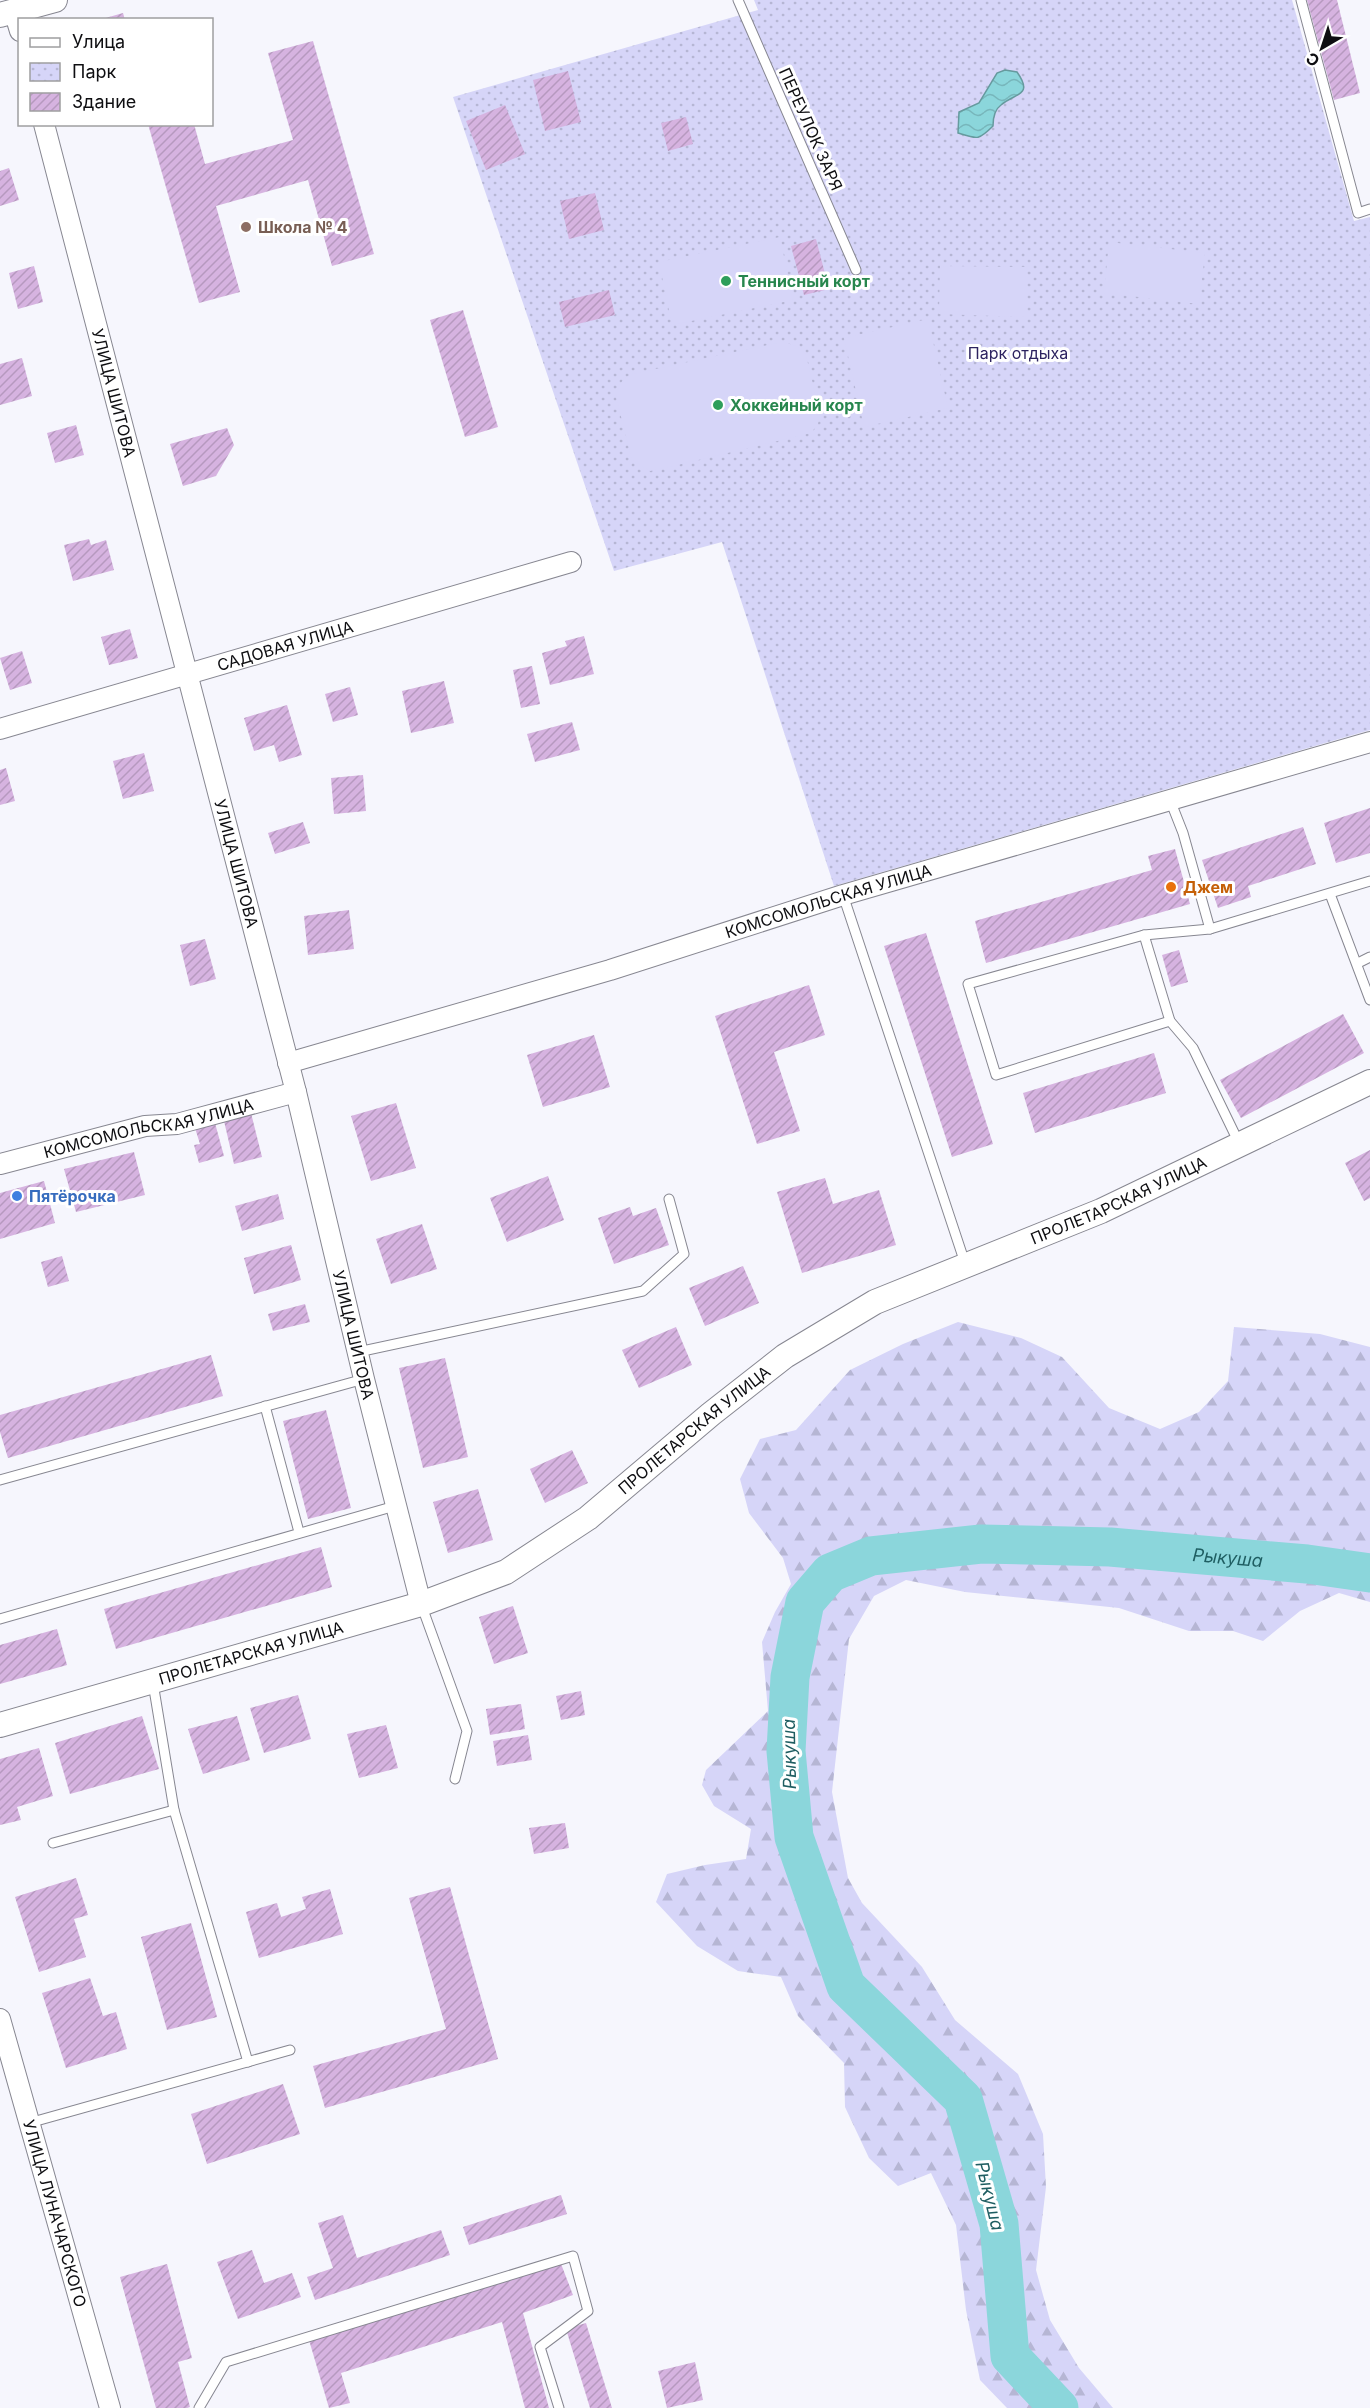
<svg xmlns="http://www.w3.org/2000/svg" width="1370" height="2408" font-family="Inter,sans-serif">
<defs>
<pattern id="forest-firs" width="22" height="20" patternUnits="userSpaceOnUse" patternTransform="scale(1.5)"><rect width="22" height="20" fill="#d6d5f8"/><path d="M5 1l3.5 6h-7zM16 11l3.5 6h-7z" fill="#b6b6d4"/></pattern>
<pattern id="park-dots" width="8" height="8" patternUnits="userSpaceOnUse" patternTransform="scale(1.5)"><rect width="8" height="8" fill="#d6d5f8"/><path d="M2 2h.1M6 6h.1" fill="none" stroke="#b6b6d4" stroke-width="1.8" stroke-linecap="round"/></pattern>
<pattern id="water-waves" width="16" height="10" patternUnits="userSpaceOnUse" patternTransform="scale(1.5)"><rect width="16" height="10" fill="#8bd6db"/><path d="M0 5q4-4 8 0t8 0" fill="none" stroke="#77b6bb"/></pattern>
<pattern id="building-hatch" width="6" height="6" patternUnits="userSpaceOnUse" patternTransform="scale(1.5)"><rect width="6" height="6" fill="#d6b3e0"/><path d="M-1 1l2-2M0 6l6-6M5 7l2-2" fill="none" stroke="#b699bf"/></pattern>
</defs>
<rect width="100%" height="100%" fill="#f6f6fd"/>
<!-- forest -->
<path fill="url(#forest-firs)" d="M958,1322L1021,1338L1062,1357L1109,1408L1160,1429L1199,1412L1228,1381L1234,1327L1320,1334L1370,1347V1602L1339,1593L1300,1611L1263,1641L1233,1631H1189L1119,1608L965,1592L906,1580L874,1596L849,1639L832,1792L848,1878L862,1903L922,1967L955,2020L1018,2074L1043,2134L1046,2187L1036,2270L1050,2320L1079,2368L1113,2408H1007L980,2380L966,2310L956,2225L931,2173L898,2186L869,2158L845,2107L844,2063L798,2016L781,1977L738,1971L697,1946L656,1902L667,1874L705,1865L746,1859L751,1829L714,1806L702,1785L706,1770L768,1711L762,1642L775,1612L791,1584L783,1558L749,1513L740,1479L760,1439L796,1430L850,1370L903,1344Z"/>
<!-- park -->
<path fill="url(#park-dots)" d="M754,0H1292L1354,221L1370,217V730L834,886L722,542L614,571L453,97L758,10Z"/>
<!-- pitch -->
<g fill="#d6d5f8">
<path d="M780,237L793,300L672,325L659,262Z"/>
<path d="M1109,242L1205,253L1199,304L1104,293Z"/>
<path d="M940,266L1027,267V317L939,314Z"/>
<path d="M928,319L948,408L864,427L844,338Z"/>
<path d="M777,343C790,343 798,344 806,355L820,414L818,424L811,433L661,469L650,471L632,460L616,397C618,386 621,379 632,374Z"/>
</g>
<!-- water -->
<path fill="url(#water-waves)" stroke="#669a9e" stroke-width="1.5" d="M1005,70L1017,72C1034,96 1015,93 1001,105C994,110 993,118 993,126C978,141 977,139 958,133L959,112L979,103L997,73Z"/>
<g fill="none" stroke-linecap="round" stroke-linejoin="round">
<!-- river -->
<path stroke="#8bd6db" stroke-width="39" id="s1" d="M1059,2408L1010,2356L999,2224L963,2099L846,1986L794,1837L786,1751L790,1677L805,1602L830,1573L871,1556L981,1544L1110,1547L1307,1564L1370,1573"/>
</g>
<!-- building -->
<g fill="url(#building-hatch)">
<path d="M1307,0H1337L1360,93L1334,100Z"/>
<path d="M123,13L125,20H102V19Z"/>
<path d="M313,41L374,254L332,266L308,180L216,206L240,292L199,303L148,124H194L205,164L293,140L268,53Z"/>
<path d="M568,71L581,122L545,131L533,80Z"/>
<path d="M505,105L525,154L486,170L466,121Z"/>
<path d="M686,117L693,144L668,151L661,123Z"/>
<path d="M9,168L19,200L0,206V171Z"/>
<path d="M595,193L604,230L569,239L560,201Z"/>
<path d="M816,239L829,289L804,295L791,246Z"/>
<path d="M34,266L43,302L18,309L9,273Z"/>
<path d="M609,290L615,315L565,327L559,302Z"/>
<path d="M463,310L498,427L465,437L430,320Z"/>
<path d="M22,358L32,396L0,405V364Z"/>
<path d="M76,425L84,455L55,463L47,433Z"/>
<path d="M227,428L234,445L216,476L183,486L170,444Z"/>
<path d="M89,539L91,545L106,540L114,570L73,581L64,545Z"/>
<path d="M130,629L138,658L109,665L101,637Z"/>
<path d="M584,636L594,674L550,685L542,653L567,646L565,641Z"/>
<path d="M22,651L32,683L10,690L0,658Z"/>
<path d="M532,666L540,704L521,708L513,670Z"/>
<path d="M444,681L454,723L411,733L402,691Z"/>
<path d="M350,687L358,715L333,722L325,694Z"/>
<path d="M287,705L302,755L279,762L274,745L254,751L244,718Z"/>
<path d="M572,722L580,750L535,762L527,734Z"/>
<path d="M144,753L154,791L123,799L113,761Z"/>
<path d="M6,768L15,801L0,805V770Z"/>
<path d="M363,775L366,811L334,814L331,778Z"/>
<path d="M1370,808V853L1336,863L1324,823Z"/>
<path d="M303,822L310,843L275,854L268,833Z"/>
<path d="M1303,827L1316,864L1248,886L1251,897L1218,908L1202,860Z"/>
<path d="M1175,849L1190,904L986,963L975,921L1152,870L1148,856Z"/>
<path d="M349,910L354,949L308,955L304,916Z"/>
<path d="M926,933L993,1144L952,1157L884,946Z"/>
<path d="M205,939L216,979L190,986L180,945Z"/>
<path d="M1179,950L1188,982L1171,987L1162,955Z"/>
<path d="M809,985L825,1035L774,1052L800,1131L757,1144L715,1016Z"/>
<path d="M1343,1014L1364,1053L1241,1118L1220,1080Z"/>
<path d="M594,1035L610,1087L543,1107L527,1055Z"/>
<path d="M1154,1053L1166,1093L1035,1133L1023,1093Z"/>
<path d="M396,1103L416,1168L371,1181L351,1116Z"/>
<path d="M251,1113L262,1157L234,1164L224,1121Z"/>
<path d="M215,1123L224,1156L199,1163L194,1145L200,1144L195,1128Z"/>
<path d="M1370,1150V1198L1364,1201L1345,1163Z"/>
<path d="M134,1152L145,1195L76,1212L64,1169Z"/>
<path d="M548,1176L564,1220L507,1242L490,1198Z"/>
<path d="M825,1178L833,1204L879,1190L896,1245L802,1273L777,1192Z"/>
<path d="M44,1181L55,1223L0,1239V1193Z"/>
<path d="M278,1194L284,1219L242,1231L235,1206Z"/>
<path d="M630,1207L633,1216L656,1208L669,1245L614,1264L598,1218Z"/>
<path d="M422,1224L437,1269L391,1284L376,1239Z"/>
<path d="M291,1245L301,1280L254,1294L244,1258Z"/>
<path d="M62,1256L69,1281L48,1287L41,1262Z"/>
<path d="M743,1266L759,1303L705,1326L689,1288Z"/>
<path d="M305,1304L310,1322L273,1331L268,1314Z"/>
<path d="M676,1327L692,1365L639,1388L622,1350Z"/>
<path d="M211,1355L223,1396L8,1458L0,1432V1415Z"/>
<path d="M445,1358L468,1457L423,1468L399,1368Z"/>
<path d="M326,1410L351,1508L308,1519L283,1421Z"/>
<path d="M572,1450L588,1483L545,1503L530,1469Z"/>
<path d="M478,1489L493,1540L448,1553L433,1502Z"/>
<path d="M321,1547L332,1587L116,1649L104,1609Z"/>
<path d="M513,1606L528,1653L494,1664L479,1617Z"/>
<path d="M57,1629L67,1665L0,1684V1645Z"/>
<path d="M581,1691L585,1715L561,1720L556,1696Z"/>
<path d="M298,1695L311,1739L264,1753L250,1708Z"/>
<path d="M521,1704L525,1729L490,1735L486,1709Z"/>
<path d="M142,1716L159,1769L70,1794L55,1743Z"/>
<path d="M237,1716L250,1760L203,1774L188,1729Z"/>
<path d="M386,1725L398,1768L359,1778L347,1734Z"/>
<path d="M528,1735L532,1760L497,1766L493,1741Z"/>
<path d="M39,1748L53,1796L17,1807L21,1820L0,1825V1759Z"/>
<path d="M565,1823L569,1848L534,1854L529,1828Z"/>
<path d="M76,1878L88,1915L74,1919L86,1957L39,1972L15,1897Z"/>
<path d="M450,1887L498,2059L325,2108L313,2066L446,2029L409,1898Z"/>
<path d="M330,1889L343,1934L259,1958L246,1912L277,1903L281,1917L306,1909L302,1897Z"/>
<path d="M191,1923L217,2017L167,2030L141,1937Z"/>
<path d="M90,1978L103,2016L116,2012L127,2049L66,2068L42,1993Z"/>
<path d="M283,2084L300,2134L207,2164L191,2114Z"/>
<path d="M561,2195L567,2214L469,2245L463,2227Z"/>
<path d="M343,2215L357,2258L441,2230L450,2255L315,2300L307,2277L333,2268L318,2223Z"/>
<path d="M252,2250L264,2283L292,2273L301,2297L238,2319L217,2262Z"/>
<path d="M558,2256L573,2295L523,2313L549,2408H525L502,2322L341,2373L350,2403L329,2408L309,2340Z"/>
<path d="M167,2264L192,2358L178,2362L190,2407L187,2408H156L120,2277Z"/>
<path d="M586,2323L612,2408H590L566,2329Z"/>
<path d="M695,2362L703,2400L667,2408L658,2371Z"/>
</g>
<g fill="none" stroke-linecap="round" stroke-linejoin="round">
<defs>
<g id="service">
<path d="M738,0L856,270"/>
<path d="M1301,0L1358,213L1370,209"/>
<path d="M1170,800L1183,833L1210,929"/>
<path d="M1330,894L1370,1000"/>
<path d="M843,895L966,1266"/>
<path d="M1144,935L1170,1021L1193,1048L1239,1143"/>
<path d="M1358,963L1370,957"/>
<path d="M1170,1021L996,1075L968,984L1144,935L1210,929L1370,881"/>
<path d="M358,1352L643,1291L684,1254L669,1199"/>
<path d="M265,1406L299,1532"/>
<path d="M0,1480L364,1379"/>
<path d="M421,1604L467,1731L455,1779"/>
<path d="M0,1619L395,1506"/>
<path d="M153,1683L174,1810"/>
<path d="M53,1843L174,1810L248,2062"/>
<path d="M29,2123L290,2050"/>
<path d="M199,2408L226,2362L573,2256L588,2311L540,2347L559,2408"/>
</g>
<g id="minor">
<path d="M14,11L20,31"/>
<path id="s2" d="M44,124L296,1092L364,1379L421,1604"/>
<path id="s3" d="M0,729L571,562"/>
<path id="s4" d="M288,1063L610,970L843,895L1370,742"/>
<path id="s5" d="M0,1164L145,1126L177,1124L296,1092"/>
<path id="s6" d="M0,2019L110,2408"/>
</g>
<g id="tertiary">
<path d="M0,15L55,0"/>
<path id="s7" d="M0,1725L421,1604L506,1572L588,1518L711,1414L785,1356L875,1302L1101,1211L1370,1082"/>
</g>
</defs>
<!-- service casing -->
<use href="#service" stroke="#878791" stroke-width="11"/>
<!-- minor casing -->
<use href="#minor" stroke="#878791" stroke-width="22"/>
<!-- tertiary casing -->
<use href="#tertiary" stroke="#878791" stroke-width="26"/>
<!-- service -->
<use href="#service" stroke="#fff" stroke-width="9"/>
<!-- minor -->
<use href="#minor" stroke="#fff" stroke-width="20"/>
<!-- tertiary -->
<use href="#tertiary" stroke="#fff" stroke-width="24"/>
</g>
<!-- markers -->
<circle fill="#8d6e63" stroke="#fff" stroke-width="2" cx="246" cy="227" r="6"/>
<g fill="#2e9e5b" stroke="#fff" stroke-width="2">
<circle cx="726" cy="281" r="6"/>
<circle cx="718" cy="405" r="6"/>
</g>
<circle fill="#e8710a" stroke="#fff" stroke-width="2" cx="1171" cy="887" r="6"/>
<circle fill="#3f7fe0" stroke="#fff" stroke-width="2" cx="17" cy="1196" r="6"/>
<g text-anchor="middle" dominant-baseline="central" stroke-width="6" stroke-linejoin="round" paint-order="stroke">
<!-- street labels -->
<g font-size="16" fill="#0e0e11" stroke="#fff">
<text transform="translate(811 129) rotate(66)">ПЕРЕУЛОК ЗАРЯ</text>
<text stroke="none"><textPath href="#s2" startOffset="278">УЛИЦА ШИТОВА</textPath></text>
<text stroke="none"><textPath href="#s3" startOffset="297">САДОВАЯ УЛИЦА</textPath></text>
<text stroke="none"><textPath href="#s2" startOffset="764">УЛИЦА ШИТОВА</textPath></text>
<text stroke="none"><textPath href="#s4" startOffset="564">КОМСОМОЛЬСКАЯ УЛИЦА</textPath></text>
<text stroke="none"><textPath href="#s5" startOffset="153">КОМСОМОЛЬСКАЯ УЛИЦА</textPath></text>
<text stroke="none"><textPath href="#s7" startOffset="1251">ПРОЛЕТАРСКАЯ УЛИЦА</textPath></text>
<text stroke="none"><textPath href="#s2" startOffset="1250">УЛИЦА ШИТОВА</textPath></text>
<text stroke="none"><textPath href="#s7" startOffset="765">ПРОЛЕТАРСКАЯ УЛИЦА</textPath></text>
<text stroke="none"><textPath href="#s7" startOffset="261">ПРОЛЕТАРСКАЯ УЛИЦА</textPath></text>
<text stroke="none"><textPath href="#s6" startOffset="202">УЛИЦА ЛУНАЧАРСКОГО</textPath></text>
</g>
<!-- education labels -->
<g font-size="16" font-weight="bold" fill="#785e54" stroke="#fff" text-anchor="start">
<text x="258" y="227">Школа № 4</text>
</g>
<!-- leisure labels -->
<g font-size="16" font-weight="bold" fill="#27864d" stroke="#fff" text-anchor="start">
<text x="738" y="281">Теннисный корт</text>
<text x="730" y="405">Хоккейный корт</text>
</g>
<!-- park labels -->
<g font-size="16" fill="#2d2360" stroke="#fff">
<text x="1018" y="353">Парк отдыха</text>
</g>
<!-- food labels -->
<g font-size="16" font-weight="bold" fill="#c56008" stroke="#fff" text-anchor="start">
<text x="1183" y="887">Джем</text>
</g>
<!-- shop labels -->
<g font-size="16" font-weight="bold" fill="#366cbe" stroke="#fff" text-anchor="start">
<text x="29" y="1196">Пятёрочка</text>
</g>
<!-- water labels -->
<g font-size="18" font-style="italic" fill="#1f5e62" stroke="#fff">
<text stroke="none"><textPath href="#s1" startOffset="1332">Рыкуша</textPath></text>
<text transform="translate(789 1754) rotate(-91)">Рыкуша</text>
<text transform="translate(990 2196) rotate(76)">Рыкуша</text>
</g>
</g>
<!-- legend -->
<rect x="18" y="18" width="195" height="108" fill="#ffffff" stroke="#9f9fa0" stroke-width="1.5"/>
<rect x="30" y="38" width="30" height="9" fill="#ffffff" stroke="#9f9fa0" stroke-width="1.5"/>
<text x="72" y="48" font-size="18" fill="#0e0e11">Улица</text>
<rect x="30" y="63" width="30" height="18" fill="url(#park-dots)" stroke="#9f9fa0" stroke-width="1.5"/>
<text x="72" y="78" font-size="18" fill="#0e0e11">Парк</text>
<rect x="30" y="93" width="30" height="18" fill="url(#building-hatch)" stroke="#9f9fa0" stroke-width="1.5"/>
<text x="72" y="108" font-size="18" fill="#0e0e11">Здание</text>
<!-- north arrow -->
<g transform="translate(1322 48) rotate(219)" stroke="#ffffff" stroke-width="4.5" paint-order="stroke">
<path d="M0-4.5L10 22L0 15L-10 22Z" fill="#0e0e11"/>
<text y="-9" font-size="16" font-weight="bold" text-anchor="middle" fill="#0e0e11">С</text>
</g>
</svg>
